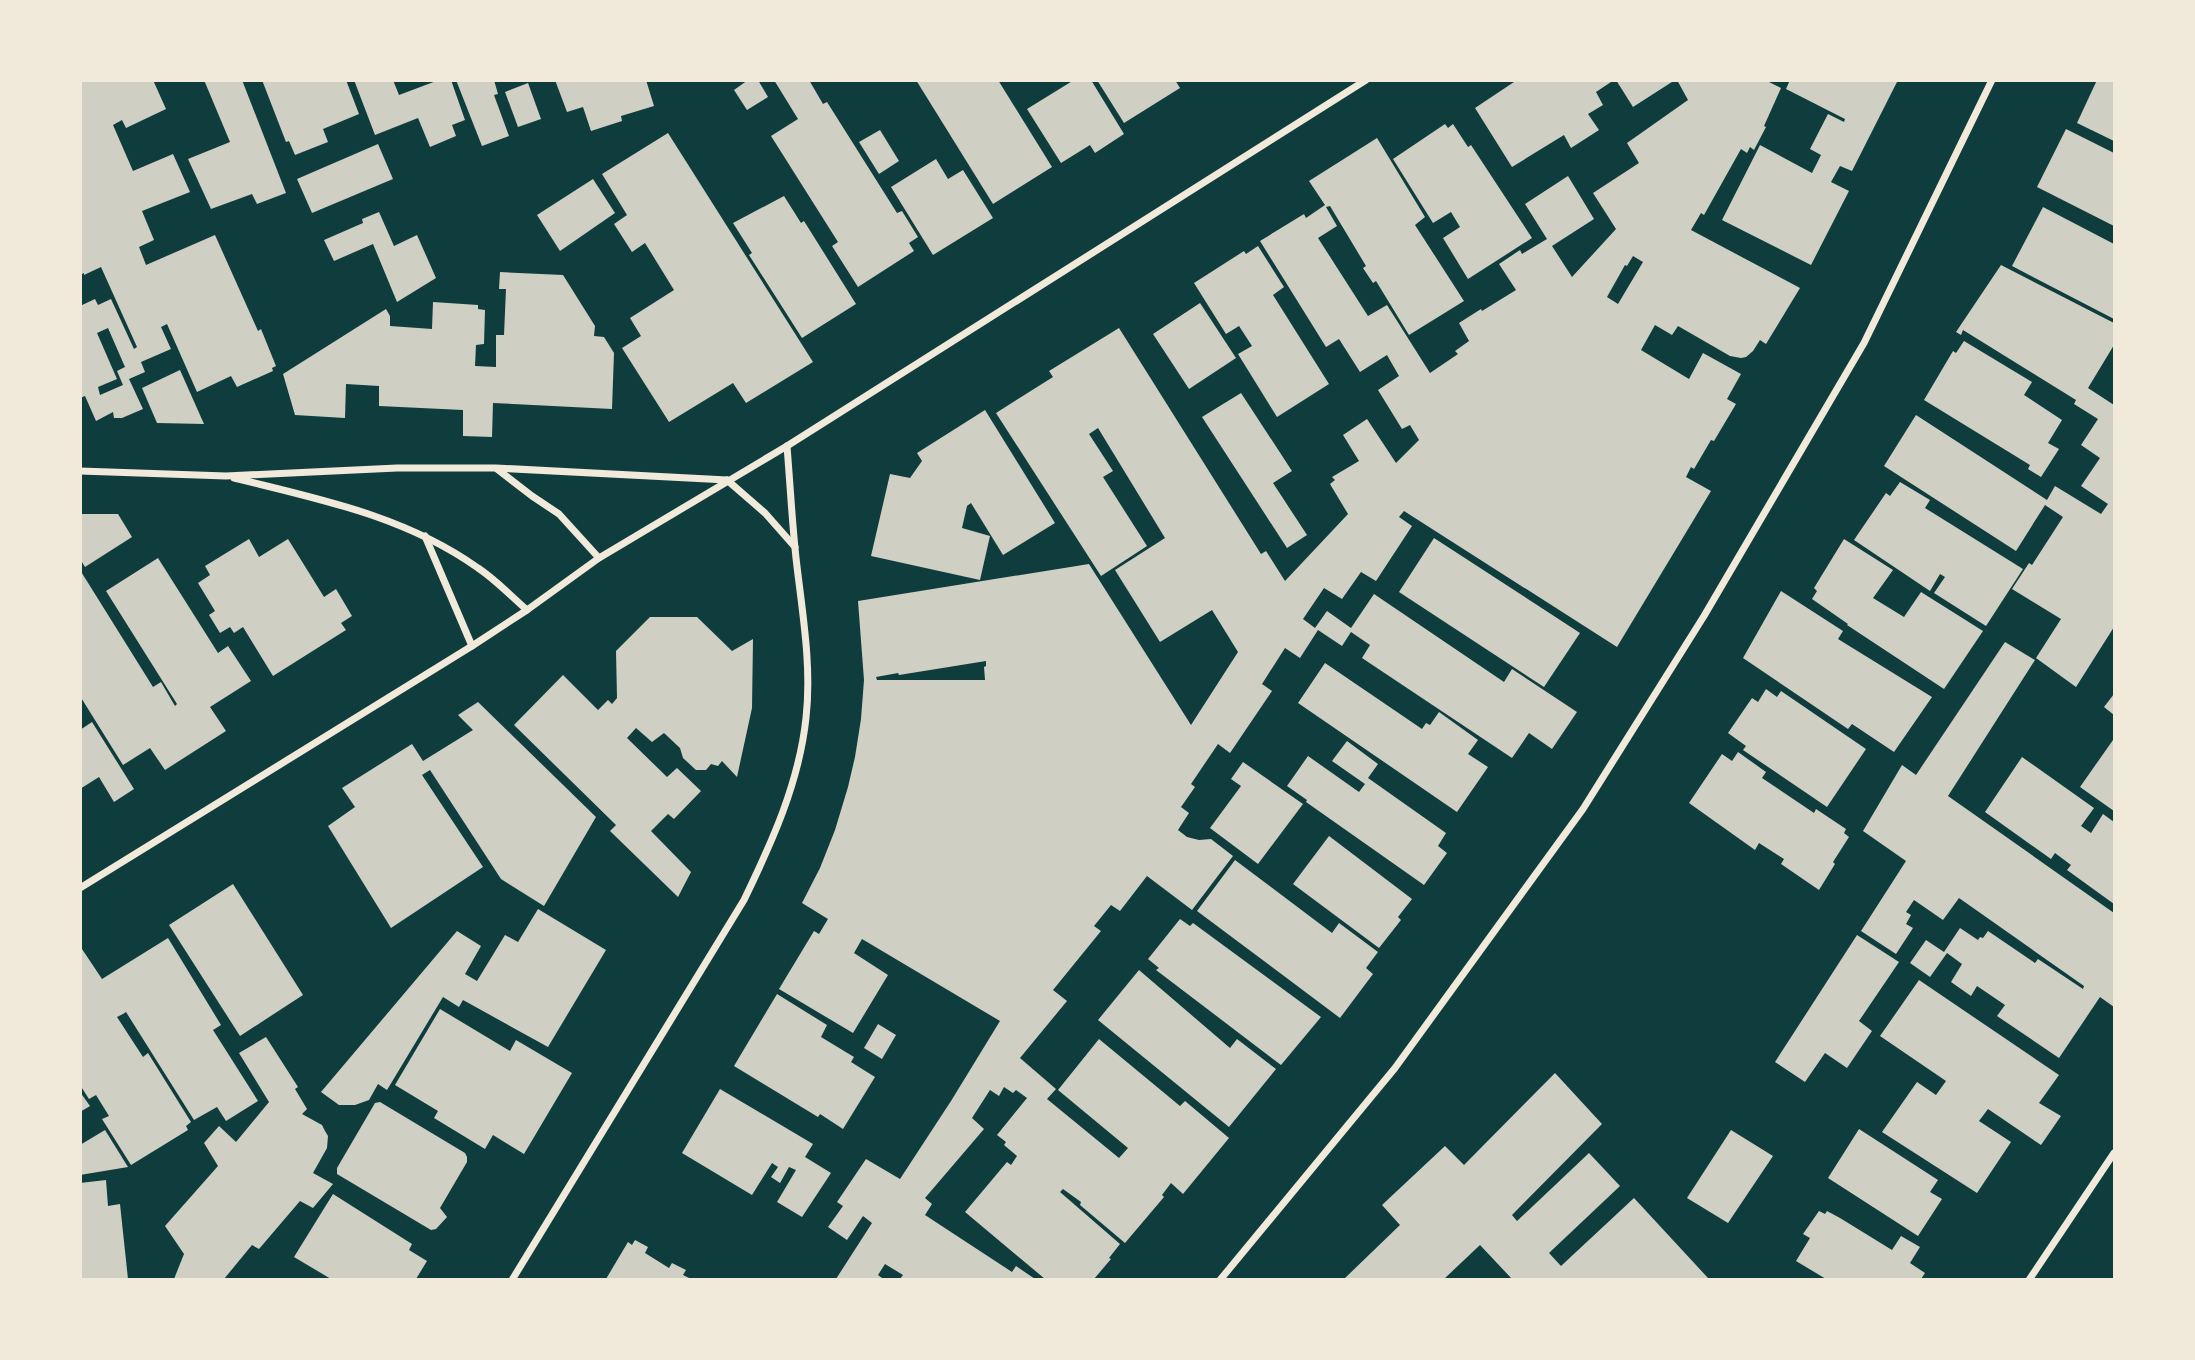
<svg xmlns="http://www.w3.org/2000/svg" width="2195" height="1360" font-family="Commissioner,sans-serif">
<rect width="100%" height="100%" fill="#0f3d3e"/>
<!-- building -->
<g fill="#cfcfc3" fill-rule="evenodd">
<path d="M80,80H153L166,109L126,128L122,120L113,125L133,171L173,154L190,192L142,211L154,240L139,247L146,265L215,235L258,331L261,329L276,366L272,368L273,371L237,387L231,376L197,392L167,324L161,327L171,349L141,362L145,372L129,379L143,409L122,418H114L113,412L96,421L85,396L80,398V306L95,299L98,305L111,299L134,349L137,347L101,267L84,275V273L80,275ZM108,328L125,367L117,371L123,385L100,395L98,387L117,379L97,333Z"/>
<path d="M204,80H242L286,193L257,204L252,194L211,209L188,159L230,142Z"/>
<path d="M262,80H346L359,114L323,129L328,142L295,155L289,141L286,142Z"/>
<path d="M354,80H393L399,95L439,80H451L465,120L452,125L456,136L430,147L418,118L375,135Z"/>
<path d="M456,80H494L498,94L494,95L509,136L482,146Z"/>
<path d="M555,80H646L654,106L621,116L622,121L591,131L583,107L567,112Z"/>
<path d="M748,80H758L768,97L747,110L734,90Z"/>
<path d="M774,80H809L823,104L827,102L897,213L902,211L918,237L909,243L914,251L858,287L832,246L838,242L771,136L798,119Z"/>
<path d="M916,80H998L1052,167L993,204Z"/>
<path d="M1074,80H1091L1124,134L1095,153L1090,145L1061,163L1027,109Z"/>
<path d="M1097,80H1175L1180,88L1124,123Z"/>
<path d="M1517,80H1614L1596,92L1603,105L1588,114L1599,130L1571,148L1564,135L1512,167L1475,108Z"/>
<path d="M1616,80H1675L1633,107Z"/>
<path d="M1677,80H1765L1781,88L1764,126L1766,127L1754,150L1750,147L1747,153L1741,149L1704,215L1701,213L1691,230L1800,288L1766,344L1760,340L1753,351L1746,357L1741,358L1730,356L1678,326L1672,335L1655,325L1641,350L1689,379L1703,353L1741,374L1727,399L1736,404L1714,441L1711,440L1694,469L1691,467L1686,477L1711,491L1617,647L1404,511L1399,517L1412,526L1376,581L1361,572L1342,599L1324,588L1303,619L1315,628L1327,611L1351,628L1374,594L1504,682L1512,669L1577,712L1552,749L1529,733L1512,758L1362,658L1370,645L1351,632L1342,646L1318,630L1300,658L1285,648L1262,684L1272,691L1230,753L1218,744L1191,784L1195,787L1181,807L1189,813L1178,830L1187,837L1199,840L1211,839L1233,856L1192,910L1147,876L1120,911L1111,905L1094,926L1101,931L1053,990L1067,1001L1020,1058L1056,1089L1047,1099L1119,1158L1128,1148L1058,1090L1099,1039L1180,1106L1185,1101L1229,1138L1183,1194L1171,1183L1162,1195L1164,1197L1125,1243L1080,1205L1081,1202L1063,1189L1060,1192L1120,1244L1109,1258L1111,1259L1094,1279H1045L965,1212L1007,1162L1011,1165L1017,1156L1004,1145L1006,1142L997,1135L1027,1098L1016,1090L1013,1093L1004,1087L999,1096L990,1090L972,1118L984,1129L925,1198L932,1204L925,1215L1012,1272L1016,1266L1035,1279H900L903,1275L885,1264L878,1275L882,1278L881,1279H836L872,1223L863,1216L847,1240L828,1227L843,1206L837,1202L866,1159L900,1179L951,1101L1000,1021L862,939L854,953L888,975L853,1033L779,989L814,931L819,934L828,919L802,903L820,868L835,830L848,787L855,757L861,719L864,680L858,601L1089,564L1191,725L1238,652L1212,610L1160,642L1115,570L1165,538L1098,428L1089,434L1113,471L1103,477L1147,546L1101,576L996,413L1053,377L1049,371L1119,328L1261,554L1266,551L1285,581L1348,514L1330,484L1335,480L1332,477L1359,461L1343,435L1367,419L1396,463L1419,440L1410,425L1402,429L1378,390L1399,376L1387,355L1360,372L1339,339L1326,347L1260,241L1304,214L1306,218L1325,205L1309,181L1377,138L1425,217L1415,225L1464,301L1409,335L1376,281L1373,283L1363,268L1366,266L1330,206L1326,207L1337,226L1318,238L1368,316L1387,305L1430,373L1458,354L1455,351L1469,341L1459,323L1481,309L1482,311L1516,290L1499,264L1520,250L1522,254L1547,239L1525,204L1568,176L1594,219L1552,246L1572,277L1616,229L1593,193L1639,163L1627,143L1688,100ZM1633,256L1643,262L1618,304L1607,297L1625,265L1627,266ZM986,661V666L984,667L985,680H877L876,677L898,673L899,675Z"/>
<path d="M1790,80H1898L1852,171L1840,166L1831,182L1849,191L1811,265L1722,220L1760,145L1812,173L1821,155L1810,149L1828,114L1844,122L1845,119L1786,89Z"/>
<path d="M2097,80H2114V141L2077,123Z"/>
<path d="M528,83L541,119L518,127L505,92Z"/>
<path d="M1445,124L1448,128L1453,124L1468,147L1471,145L1532,238L1468,279L1443,238L1460,227L1451,212L1433,223L1393,159Z"/>
<path d="M2066,129L2114,153V226L2037,187Z"/>
<path d="M880,130L899,161L879,174L859,142Z"/>
<path d="M668,133L813,362L746,403L733,383L669,422L622,348L641,336L630,318L674,290L645,243L632,252L614,224L627,215L602,174Z"/>
<path d="M378,144L393,179L312,213L297,179Z"/>
<path d="M936,159L948,179L963,170L993,218L933,255L891,187Z"/>
<path d="M593,179L615,213L560,251L537,215Z"/>
<path d="M784,196L801,223L804,221L856,304L802,338L749,255L752,253L733,223Z"/>
<path d="M2043,207L2114,244V319L2012,266Z"/>
<path d="M379,212L394,246L417,235L436,278L397,302L373,244L334,261L324,240L363,223L362,219Z"/>
<path d="M1258,246L1284,287L1273,295L1329,384L1277,417L1238,354L1252,346L1239,326L1226,334L1194,283L1244,251L1246,254Z"/>
<path d="M2001,265L2114,323V345L2088,388L2114,405V627L2076,687L2036,658L2061,619L2012,589L2029,563L2032,565L2063,517L2045,505L2016,551L1884,466L1916,415L2047,500L2055,486L2101,514L2108,504L2081,486L2100,458L2081,445L2098,419L2074,404L2076,400L1963,330L1961,335L1956,332Z"/>
<path d="M500,272L563,275L595,326L594,336L604,337L614,353L612,409L493,403L492,437L463,436V410L379,406V386L346,384L345,418L295,415L283,374L386,309L390,316V326L432,329L433,302L478,305V309L485,310L484,344L476,345L475,366L496,367V335H504L506,289H499Z"/>
<path d="M1200,303L1236,358L1189,389L1153,334Z"/>
<path d="M1964,341L2032,382L2024,395L2062,420L2048,443L2059,449L2041,477L2028,469L2030,465L1924,400L1953,351L1956,353Z"/>
<path d="M180,370L204,424L157,423L142,388Z"/>
<path d="M1241,393L1292,471L1273,483L1307,535L1287,548L1202,417Z"/>
<path d="M985,410L1055,523L1003,555L971,503L967,506L962,528L990,536L980,580L871,556L890,474L910,478L922,461L917,453Z"/>
<path d="M1900,482L1930,500L1925,508L2023,569L1986,626L1934,593L1945,577L1940,574L1930,591L1854,540L1886,493L1890,496Z"/>
<path d="M80,514H118L132,537L85,567L80,559Z"/>
<path d="M1434,538L1580,633L1544,687L1399,592Z"/>
<path d="M249,539L259,557L288,539L324,597L336,589L352,616L341,623L346,630L273,676L243,627L234,633L230,627L220,633L209,615L215,611L198,583L210,575L205,566Z"/>
<path d="M1844,539L1893,570L1873,598L1904,617L1921,592L1983,631L1944,689L1847,625L1848,624L1812,599L1817,591L1814,588Z"/>
<path d="M158,558L218,653L228,646L251,681L210,707L226,731L165,770L150,748L123,765L80,696V570L153,687L161,682L175,706L177,704L106,591Z"/>
<path d="M1781,591L1843,631L1838,639L1932,697L1894,752L1852,724L1848,729L1743,658Z"/>
<path d="M650,617H697L732,651L753,639L752,708L737,777L722,761L718,766L711,764L706,770H696L683,758L680,748L664,733L652,742L636,728L627,738L667,777L677,768L701,791L674,819L668,814L651,831L691,872L678,897L610,831L616,825L514,725L563,675L598,710L608,700L612,704L617,698L616,651Z"/>
<path d="M2005,642L2035,660L1948,796L2114,913V1007L2100,997L2059,1058L1997,1016L2005,1005L1977,986L1971,996L1951,982L1962,964L1947,953L1930,977L1910,963L1926,940L1944,952L1960,928L1978,940L1980,937L1983,938L1988,931L2035,963L2038,959L2083,989L2084,986L1959,898L1943,920L1914,900L1906,912L1911,915L1906,924L1913,928L1896,954L1861,931L1906,861L1863,831L1902,765L1916,775Z"/>
<path d="M1325,663L1422,729L1426,723L1430,725L1439,712L1478,740L1468,754L1488,767L1457,812L1298,703Z"/>
<path d="M1766,689L1777,697L1781,691L1866,749L1827,807L1743,750L1746,746L1728,733L1752,698L1758,702Z"/>
<path d="M2114,694V715L2104,707Z"/>
<path d="M478,702L596,817L544,906L501,879L430,770L422,775L483,867L391,928L328,826L355,807L342,788L412,744L423,761L473,730L458,715Z"/>
<path d="M92,722L134,789L114,802L99,777L80,789V730Z"/>
<path d="M2113,740L2114,741V811L2080,787Z"/>
<path d="M1347,741L1378,764L1368,778L1446,833L1438,846L1447,853L1424,885L1306,802L1307,800L1287,786L1308,756L1359,792L1365,784L1332,761Z"/>
<path d="M1738,752L1766,772L1762,778L1814,813L1816,809L1846,829L1844,833L1849,837L1833,862L1835,864L1819,890L1781,864L1784,859L1759,843L1755,850L1689,803L1722,754L1732,761Z"/>
<path d="M2022,757L2094,808L2081,826L2091,833L2103,814L2114,822V904L2067,870L2071,865L2055,853L2051,859L1985,812Z"/>
<path d="M1243,762L1303,804L1258,864L1210,828L1241,786L1231,779Z"/>
<path d="M1329,836L1412,899L1398,917L1401,920L1379,948L1293,884Z"/>
<path d="M1235,860L1332,933L1339,923L1378,952L1366,968L1373,974L1340,1018L1197,911Z"/>
<path d="M233,884L303,995L240,1036L169,925Z"/>
<path d="M538,909L606,950L548,1047L463,1000L459,1007L443,997L387,1090L378,1084L369,1100L355,1105H339L321,1092L457,931L481,946L465,974L477,981L505,935L518,942Z"/>
<path d="M1180,919L1190,926L1193,923L1321,1017L1281,1065L1156,970L1159,968L1148,959Z"/>
<path d="M1857,935L1899,962L1859,1021L1872,1031L1847,1068L1825,1053L1805,1082L1775,1062Z"/>
<path d="M168,938L221,1025L213,1030L258,1101L226,1121L217,1107L194,1120L126,1012L123,1014L117,1017L143,1057L148,1053L191,1122L186,1126L188,1130L131,1165L102,1119L109,1116L96,1095L89,1099L80,1085V950L82,949L102,979Z"/>
<path d="M1139,970L1230,1048L1237,1039L1276,1069L1229,1127L1098,1020Z"/>
<path d="M1919,980L2059,1075L2039,1103L2061,1116L2041,1145L1988,1109L1979,1121L2011,1142L1977,1193L1882,1132L1917,1082L1936,1095L1946,1081L1880,1036Z"/>
<path d="M777,994L827,1025L821,1037L854,1057L851,1062L875,1077L843,1129L820,1114L818,1117L734,1066Z"/>
<path d="M440,1009L510,1051L516,1040L572,1073L524,1154L493,1135L485,1149L434,1118L438,1111L395,1085Z"/>
<path d="M878,1024L896,1035L882,1059L864,1048Z"/>
<path d="M266,1037L298,1087L295,1089L307,1109L302,1114L322,1125L325,1131L328,1136L327,1148L313,1173L333,1184L313,1208L300,1201L259,1249L252,1245L224,1279H174L184,1254L165,1226L218,1166L204,1143L219,1126L236,1142L269,1102L239,1053Z"/>
<path d="M1555,1073L1602,1124L1512,1215L1517,1221L1589,1153L1620,1186L1549,1253L1561,1266L1634,1198L1708,1278L1707,1279H1512L1480,1245L1444,1279H1344L1400,1225L1382,1205L1445,1146L1464,1165Z"/>
<path d="M720,1089L813,1144L805,1157L831,1173L802,1217L777,1202L796,1170L789,1167L780,1183L771,1177L778,1167L772,1163L752,1195L682,1153Z"/>
<path d="M80,1092L90,1106L80,1112Z"/>
<path d="M380,1102L465,1153L467,1157V1162L440,1208L447,1217L436,1229L431,1230L337,1174V1168L375,1103Z"/>
<path d="M1859,1129L1938,1180L1930,1192L1942,1199L1918,1236L1828,1178Z"/>
<path d="M105,1130L128,1167L80,1175V1145Z"/>
<path d="M1731,1130L1773,1156L1728,1223L1687,1198Z"/>
<path d="M106,1180L108,1206L120,1204L128,1279H80V1183Z"/>
<path d="M333,1194L412,1244L409,1250L427,1261L416,1279H331L294,1257Z"/>
<path d="M1819,1211L1825,1214L1827,1211L1840,1218L1892,1250L1901,1236L1920,1247L1910,1263L1925,1273L1921,1279H1826L1796,1261L1810,1238L1803,1234Z"/>
<path d="M635,1240L648,1247L645,1253L669,1268L672,1263L686,1270L683,1275L691,1279H606L628,1242L632,1245Z"/>
</g>
<g fill="none" stroke-linecap="round" stroke-linejoin="round">
<!-- minor -->
<g stroke="#f1e9da" stroke-width="7">
<path d="M497,469L532,496L559,514L599,558"/>
<path d="M80,471L226,476L397,468H496L727,480"/>
<path d="M234,478C319,499 405,516 478,568C496,580 511,596 527,610"/>
<path d="M727,480L765,513L795,547"/>
<path d="M425,536L472,646"/>
<path d="M80,888L472,646L527,610L599,558L787,446L1366,80"/>
<path d="M512,1280L744,900C772,842 799,783 806,718C812,665 802,611 796,558C792,521 790,483 787,446"/>
<path d="M1220,1280L1395,1068L1583,809L1704,616L1864,343L1992,80"/>
<path d="M2029,1280L2114,1153"/>
</g>
</g>
<!-- border -->
<rect width="2195" height="1360" fill="none" stroke="#f1e9da" stroke-width="164"/>
</svg>
